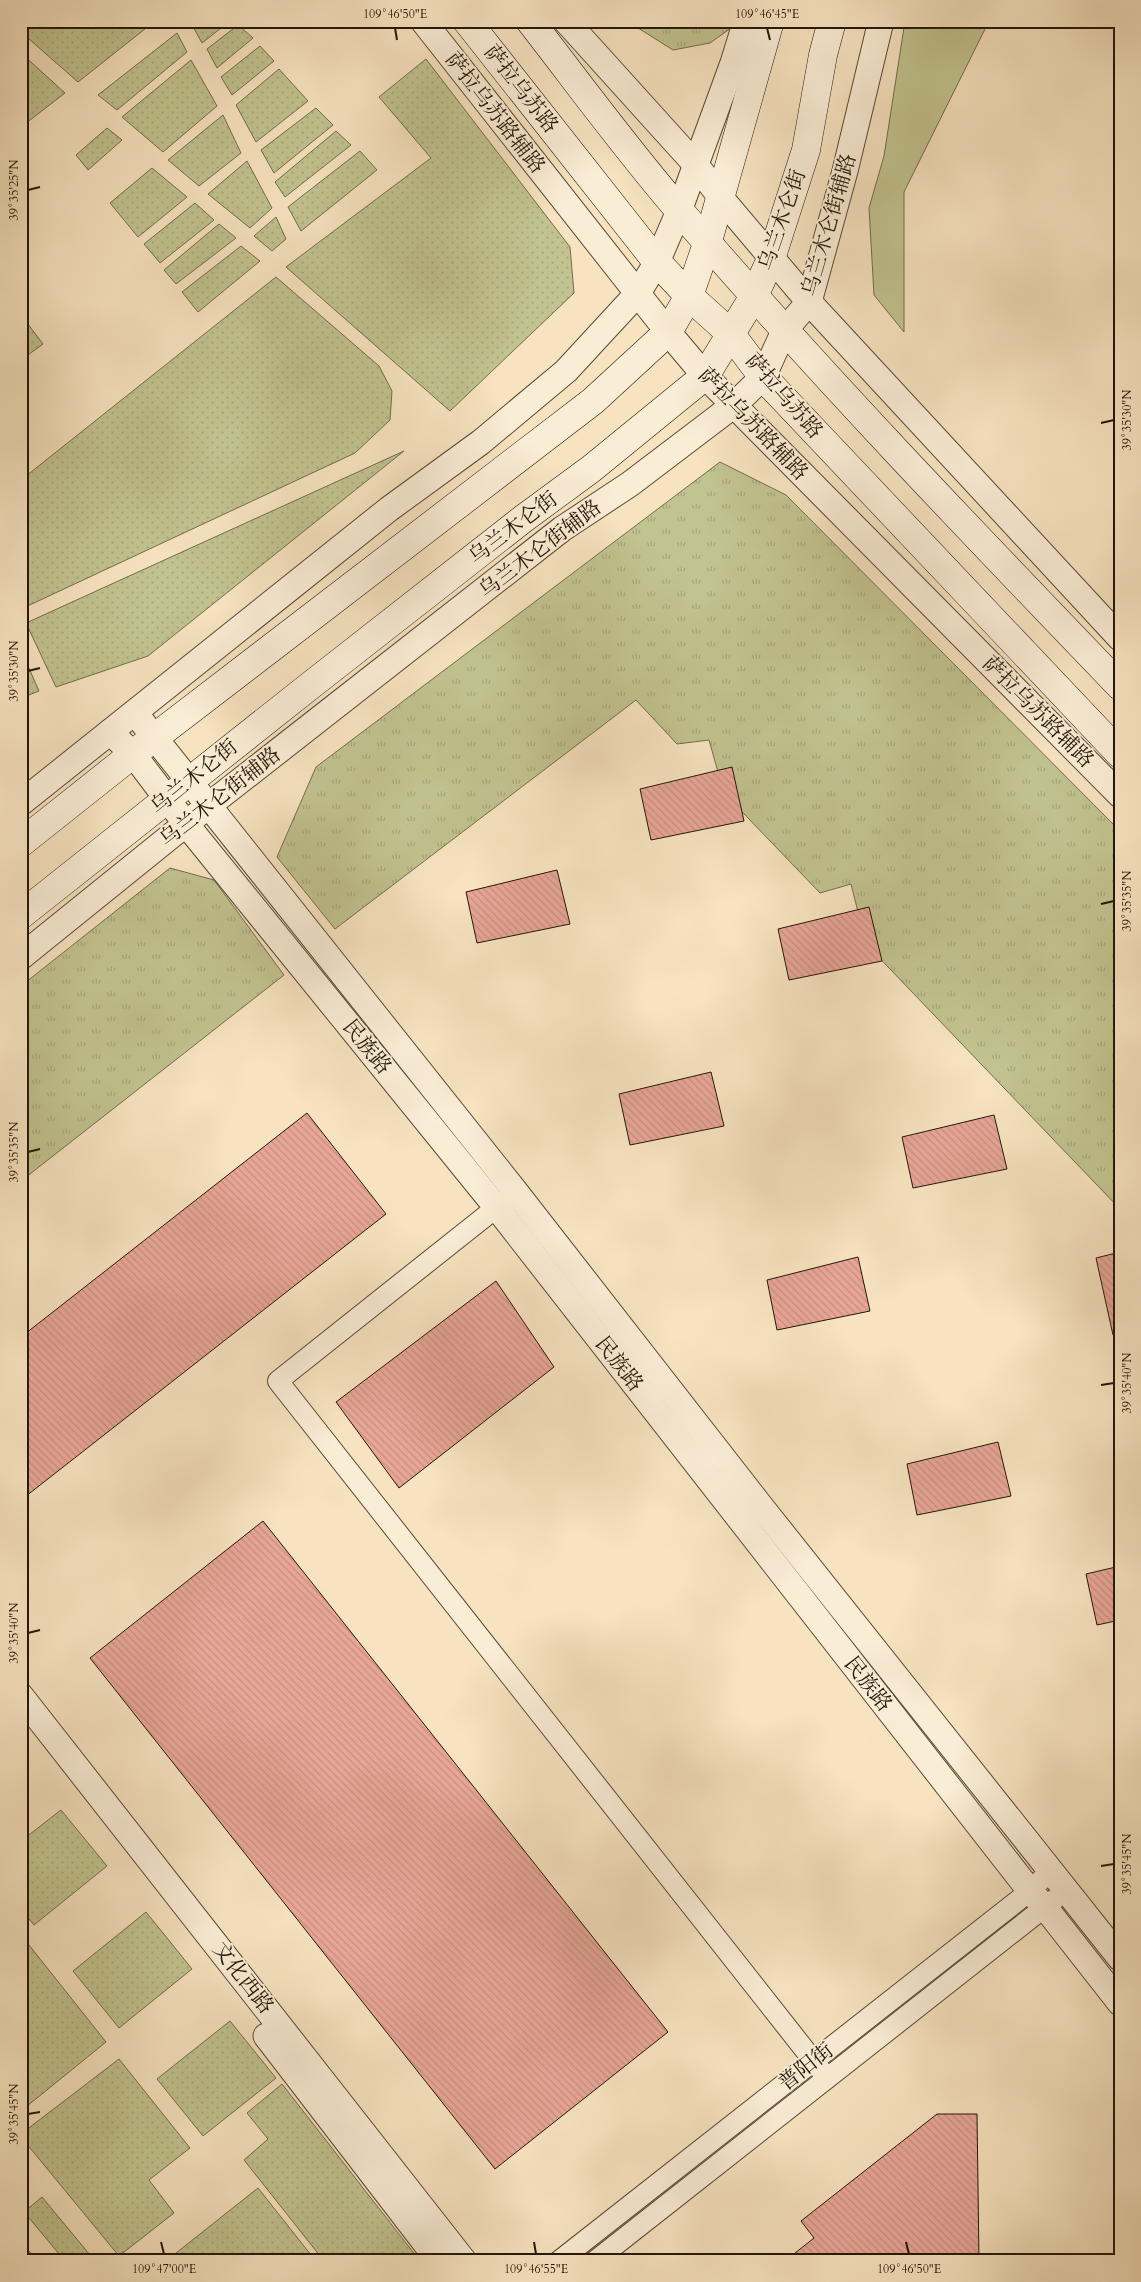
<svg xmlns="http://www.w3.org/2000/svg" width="1141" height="2282" font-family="Cardo,'Noto Serif SC',serif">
<defs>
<pattern id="grass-dots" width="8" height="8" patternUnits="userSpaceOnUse" patternTransform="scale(1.25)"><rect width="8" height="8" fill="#c1c390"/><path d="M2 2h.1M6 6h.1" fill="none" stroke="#a6a77b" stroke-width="1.8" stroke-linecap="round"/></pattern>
<pattern id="park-tufts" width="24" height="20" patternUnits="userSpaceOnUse" patternTransform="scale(1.25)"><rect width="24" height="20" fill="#c1c390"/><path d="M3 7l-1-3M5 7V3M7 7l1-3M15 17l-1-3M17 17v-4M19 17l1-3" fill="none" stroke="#a6a77b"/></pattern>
<pattern id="building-back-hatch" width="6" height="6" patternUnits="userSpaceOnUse" patternTransform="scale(1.25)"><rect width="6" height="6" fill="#e8a697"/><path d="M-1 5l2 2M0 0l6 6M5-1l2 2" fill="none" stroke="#c78e81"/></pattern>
</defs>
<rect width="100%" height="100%" fill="#f7e3c0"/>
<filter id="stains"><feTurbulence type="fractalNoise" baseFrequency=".004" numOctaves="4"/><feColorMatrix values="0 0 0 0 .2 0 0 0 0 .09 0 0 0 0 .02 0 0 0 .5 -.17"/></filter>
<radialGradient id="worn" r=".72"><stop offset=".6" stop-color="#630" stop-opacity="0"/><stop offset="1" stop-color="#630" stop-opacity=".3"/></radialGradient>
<!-- grass -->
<g fill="url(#grass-dots)" stroke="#726c4c">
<path d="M21,21H155L78,82L21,32Z"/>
<path d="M194,21H230L202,43L191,23Z"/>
<path d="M238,25L253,38L217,68L207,49Z"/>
<path d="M177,33L187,52L117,110L98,95Z"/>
<path d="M260,46L274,61L232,95L221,77Z"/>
<path d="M21,53L65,93L21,127Z"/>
<path d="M426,59L570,247L574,293L450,411L286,267L431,158L379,97Z"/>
<path d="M191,60L217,106L163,152L122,117Z"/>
<path d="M279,69L308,101L256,142L236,105Z"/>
<path d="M316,108L333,125L274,173L261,150Z"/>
<path d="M223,115L241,153L199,186L168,160Z"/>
<path d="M107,128L122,140L88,170L76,155Z"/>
<path d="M336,131L351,145L285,197L275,182Z"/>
<path d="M360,151L377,170L301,231L288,207Z"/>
<path d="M247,161L272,208L250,228L208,194Z"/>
<path d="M152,168L187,197L138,237L110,203Z"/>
<path d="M195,203L214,220L160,263L144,244Z"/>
<path d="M276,217L286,239L272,251L254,236Z"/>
<path d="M219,224L236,238L176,284L164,270Z"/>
<path d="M241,246L260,261L198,312L182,292Z"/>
<path d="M276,277L379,366L392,391L390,420L355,453L21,609V480Z"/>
<path d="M21,315L43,344L21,360Z"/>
<path d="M404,451L148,656L56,687L26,623Z"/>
<path d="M21,650L39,691L21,698Z"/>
<path d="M61,1810L107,1866L34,1925L21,1909V1841Z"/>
<path d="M146,1912L192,1969L119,2028L73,1971Z"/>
<path d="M21,1935L106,2042L21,2111Z"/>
<path d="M230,2021L276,2078L203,2136L157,2079Z"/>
<path d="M119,2059L190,2148L149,2180L174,2213L119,2256L21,2137V2134Z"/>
<path d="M282,2084L420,2261H324L244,2160L268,2139L247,2113Z"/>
<path d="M258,2188L315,2260L166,2261Z"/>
<path d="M42,2197L95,2261H65L24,2212Z"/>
<path d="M21,2241L37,2261H21Z"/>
</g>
<!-- park -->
<g fill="url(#park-tufts)" stroke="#726c4c">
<path d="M627,21H741L710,43L673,50Z"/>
<path d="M720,462L786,495L1120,831V1209L866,944L851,884L820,893L724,793L709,740L677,744L636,700L335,929L277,857L316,767Z"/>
<path d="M170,868L214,880L284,975L21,1181V986Z"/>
</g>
<!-- garden -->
<path fill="#c1c390" stroke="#726c4c" d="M905,21H989L904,192V332L874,295L869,208L884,156Z"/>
<!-- building -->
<g fill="url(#building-back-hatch)" stroke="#241607">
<path d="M732,767L744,821L651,840L640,789Z"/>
<path d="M557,870L570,924L477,943L466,892Z"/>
<path d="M869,907L882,961L789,980L778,929Z"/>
<path d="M711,1072L724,1126L630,1145L619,1094Z"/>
<path d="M307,1113L386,1214L21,1500V1337Z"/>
<path d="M994,1115L1007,1169L913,1188L902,1137Z"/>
<path d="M1120,1252V1334L1113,1335L1096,1258Z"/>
<path d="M858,1257L870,1311L777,1330L767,1280Z"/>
<path d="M496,1281L554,1367L399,1488L336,1402Z"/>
<path d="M998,1442L1011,1496L917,1515L907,1464Z"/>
<path d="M263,1521L668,2032L495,2169L90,1658Z"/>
<path d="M1120,1566V1620L1097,1625L1086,1574Z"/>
<path d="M937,2114H977L979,2261H785L814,2238L801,2221Z"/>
</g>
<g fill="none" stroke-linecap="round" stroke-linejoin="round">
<defs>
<g id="minor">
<path d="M507,1199L278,1381L827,2078"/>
<path d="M559,2261L1030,1891L1050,1871"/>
<path d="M595,2261L1055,1899"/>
</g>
<g id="tertiary">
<path d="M423,21L668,332L705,376L1120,795"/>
<path d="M566,21L697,166L721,198L809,302L1120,638"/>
<path d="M135,713L515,1191L759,1504L1120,1958"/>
<path d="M110,732L133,754L186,824L497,1208L1030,1891L1044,1906L1120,2003"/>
<path d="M21,803L389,509L481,442L566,371L638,293L657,262L679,211L733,63L746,21"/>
<path d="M21,957L208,806L562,529L630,484L734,405L763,377L784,331L809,302L845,171L881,21"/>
<path d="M21,1696L464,2261"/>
<path d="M266,2036L439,2261"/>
</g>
<g id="secondary">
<path d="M467,21L657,262L689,296L730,333L763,377L1120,754"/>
<path d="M530,21C579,84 627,150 679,210C820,374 970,530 1120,686"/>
<path d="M21,843L133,754L593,401L668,332L689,296L708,241L770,21"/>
<path d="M21,915L311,685L523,519L591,469L705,376L754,296L771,259L806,150L823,55L832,21"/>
</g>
</defs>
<!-- minor casing -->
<use href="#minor" stroke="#594935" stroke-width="22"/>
<!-- tertiary casing -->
<use href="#tertiary" stroke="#594935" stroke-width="27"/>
<!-- secondary casing -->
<use href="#secondary" stroke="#241607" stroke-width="29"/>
<!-- minor -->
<use href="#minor" stroke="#faedd6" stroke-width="20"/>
<!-- tertiary -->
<use href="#tertiary" stroke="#faedd6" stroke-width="25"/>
<!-- secondary -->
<use href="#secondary" stroke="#faedd6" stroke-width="28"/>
</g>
<!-- ticks -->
<path fill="none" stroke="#241607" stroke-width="2" d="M395,28L397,40M767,28L770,40M28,190L40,187M1101,423L1114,420M28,671L40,668M1101,904L1114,901M28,1152L40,1149M1101,1385L1114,1383M28,1633L40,1630M1101,1866L1114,1864M28,2114L40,2112M161,2242L164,2254M534,2242L536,2254M906,2242L909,2254"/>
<g text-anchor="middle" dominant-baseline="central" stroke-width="4" stroke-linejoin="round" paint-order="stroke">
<!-- street labels -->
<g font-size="21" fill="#241607" stroke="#faedd6">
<text transform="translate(521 89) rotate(52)">萨拉乌苏路</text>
<text transform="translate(495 113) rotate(52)">萨拉乌苏路辅路</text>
<text transform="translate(782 220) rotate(-71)">乌兰木仑街</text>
<text transform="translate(829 225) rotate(-74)">乌兰木仑街辅路</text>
<text transform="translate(784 396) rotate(49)">萨拉乌苏路</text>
<text transform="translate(753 424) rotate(46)">萨拉乌苏路辅路</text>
<text transform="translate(513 528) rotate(-37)">乌兰木仑街</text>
<text transform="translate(540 549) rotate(-37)">乌兰木仑街辅路</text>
<text transform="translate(1038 712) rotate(45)">萨拉乌苏路辅路</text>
<text transform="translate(194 777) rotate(-39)">乌兰木仑街</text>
<text transform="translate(220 797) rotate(-38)">乌兰木仑街辅路</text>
<text transform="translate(367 1047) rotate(51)">民族路</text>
<text transform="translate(619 1364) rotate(52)">民族路</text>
<text transform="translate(868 1684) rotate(52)">民族路</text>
<text transform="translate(243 1978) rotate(52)">文化西路</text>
<text transform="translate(806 2067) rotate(-38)">普阳街</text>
</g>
</g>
<!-- margin -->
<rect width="1141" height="2282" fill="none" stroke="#f7e3c0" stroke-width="55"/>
<rect x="28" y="28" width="1086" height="2226" fill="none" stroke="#241607" stroke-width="2"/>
<g font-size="12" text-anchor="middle" fill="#241607">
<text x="395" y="18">109°46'50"E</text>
<text x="767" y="18">109°46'45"E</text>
<text transform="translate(14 190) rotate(-90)" y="4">39°35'25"N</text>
<text transform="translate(1127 420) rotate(-90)" y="4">39°35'30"N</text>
<text transform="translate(14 671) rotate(-90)" y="4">39°35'30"N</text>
<text transform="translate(1127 901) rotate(-90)" y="4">39°35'35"N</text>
<text transform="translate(14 1152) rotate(-90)" y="4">39°35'35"N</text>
<text transform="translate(1127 1383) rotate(-90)" y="4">39°35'40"N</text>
<text transform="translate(14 1633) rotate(-90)" y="4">39°35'40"N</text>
<text transform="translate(1127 1864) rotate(-90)" y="4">39°35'45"N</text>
<text transform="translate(14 2114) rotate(-90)" y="4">39°35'45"N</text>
<text x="164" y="2273">109°47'00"E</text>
<text x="536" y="2273">109°46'55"E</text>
<text x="909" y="2273">109°46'50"E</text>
</g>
<rect width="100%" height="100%" filter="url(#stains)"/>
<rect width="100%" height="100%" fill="url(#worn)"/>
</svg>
